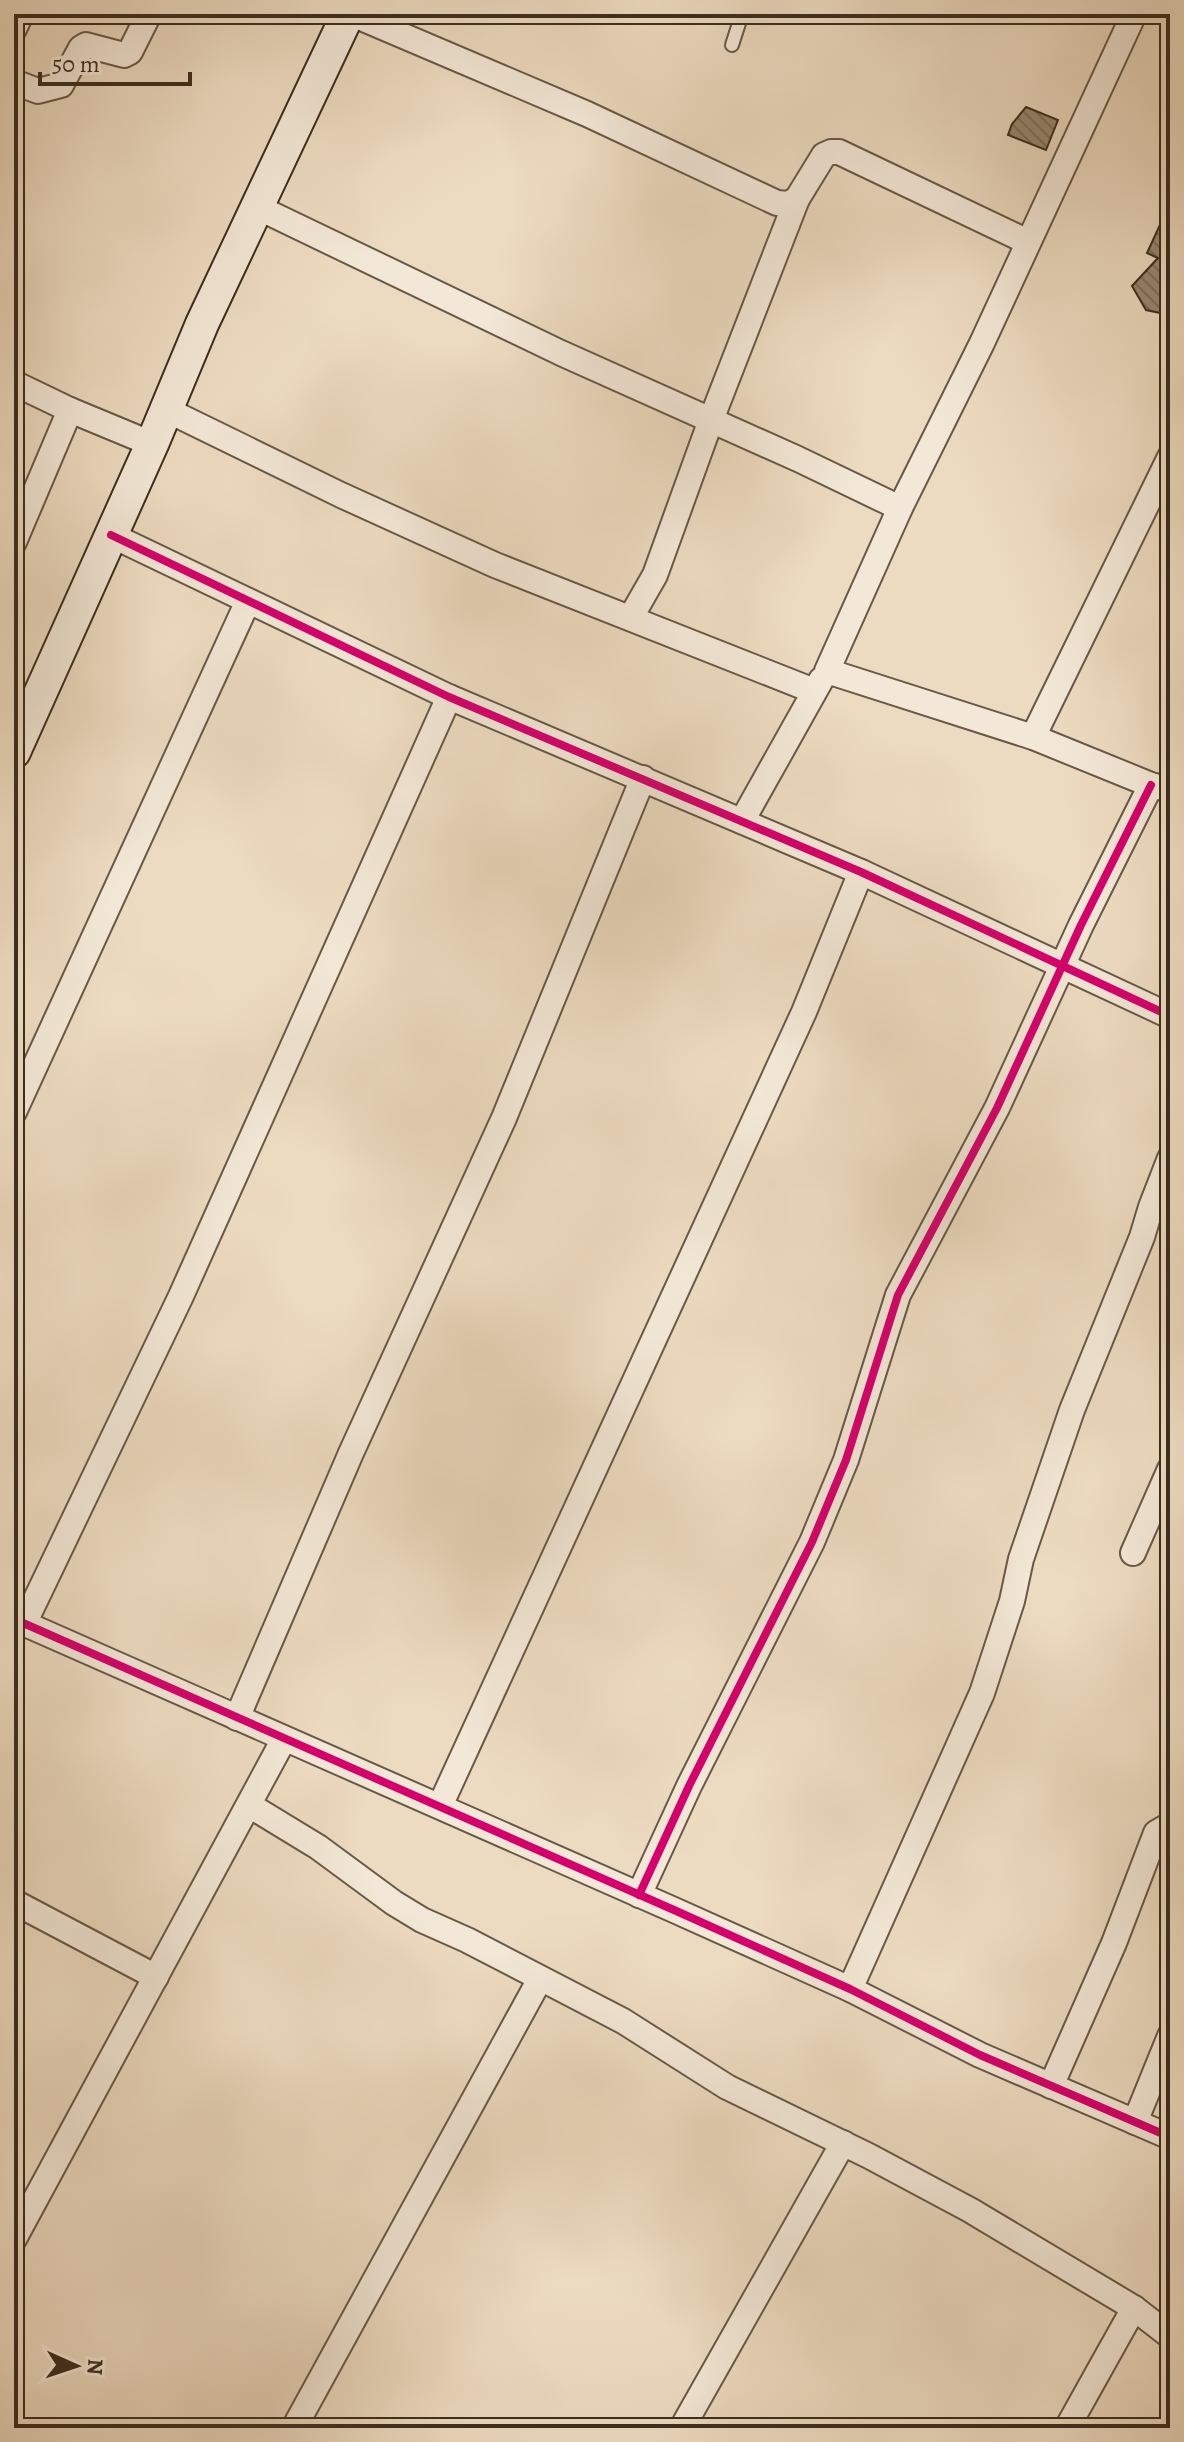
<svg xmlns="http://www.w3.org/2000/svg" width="1184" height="2442" font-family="Alegreya,serif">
<defs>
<pattern id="building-back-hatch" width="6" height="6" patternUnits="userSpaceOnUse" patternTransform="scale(2)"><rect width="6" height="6" fill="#988873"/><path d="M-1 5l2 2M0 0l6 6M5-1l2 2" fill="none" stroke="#7d705e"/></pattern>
</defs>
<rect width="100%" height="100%" fill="#eddbc1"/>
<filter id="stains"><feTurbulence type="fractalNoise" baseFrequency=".0025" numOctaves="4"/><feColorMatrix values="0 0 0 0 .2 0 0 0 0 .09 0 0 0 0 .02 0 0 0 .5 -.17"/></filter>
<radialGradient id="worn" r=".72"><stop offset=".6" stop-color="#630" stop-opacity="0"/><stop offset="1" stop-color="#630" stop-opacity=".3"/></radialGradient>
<!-- building -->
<g fill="url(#building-back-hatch)" stroke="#3b2e1e" stroke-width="2">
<path d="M1026,107L1058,120L1046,150L1008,135L1012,124Z"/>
<path d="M1170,203V315L1146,310L1132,286L1158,258L1147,253Z"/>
</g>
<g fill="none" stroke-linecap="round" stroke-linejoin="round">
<defs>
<path id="lane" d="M732,45L742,14"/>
<g id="street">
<path d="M352,14L587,114L777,203L788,204L797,199L824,155L831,152H839L1028,242"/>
<path d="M1134,14L982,343L900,508L827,671L1033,737L1151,785L1170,790"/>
<path d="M14,29L21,14"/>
<path d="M14,82L38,91L61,85L81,48L86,45L124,55L130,52L149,14"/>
<path d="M257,207L561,353L798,459L900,508"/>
<path d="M14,383L70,410L152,444"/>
<path d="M167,410L341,495L495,565L814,691"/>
<path d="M111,535L449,697L861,872L1170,1016"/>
<path d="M14,542L70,410"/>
<path d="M631,617L655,575L711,420L797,199"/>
<path d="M1033,737L1170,457"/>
<path d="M742,821L821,680"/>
<path d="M14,1112L248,601"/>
<path d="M1133,1553L1170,1469"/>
<path d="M14,1619L674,1910L850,1989L980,2055L1170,2137"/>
<path d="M24,1624L181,1296L449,697"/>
<path d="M237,1718L351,1453L504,1118L643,778"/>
<path d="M249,1805L318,1847L394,1903L422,1920L467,1940L623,2021L727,2087L869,2156L970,2210L1134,2308L1170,2336"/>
<path d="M440,1806L804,1012L861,872"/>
<path d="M639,1895L689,1786L812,1542L846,1460L898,1295L997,1108L1081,925L1151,785"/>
<path d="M14,1902L156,1977"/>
<path d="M850,1989L982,1693L1012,1601L1021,1559L1072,1410L1142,1237L1151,1207L1170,1158"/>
<path d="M1051,2086L1114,1943L1156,1833L1170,1825"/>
<path d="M1135,2122L1170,2036"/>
<path d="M14,2239L284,1739"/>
<path d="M294,2428L540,1979"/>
<path d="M682,2428L843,2143"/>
<path d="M1067,2428L1134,2308"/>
</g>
<path id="secondary" d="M14,752L152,444L202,324L348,14"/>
</defs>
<!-- lane casing -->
<use href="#lane" stroke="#685947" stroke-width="16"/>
<!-- street casing -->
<use href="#street" stroke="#685947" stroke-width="28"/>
<!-- secondary casing -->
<use href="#secondary" stroke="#3b2e1e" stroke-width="36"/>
<!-- lane -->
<use href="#lane" stroke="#f3e8d7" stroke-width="12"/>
<!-- street -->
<use href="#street" stroke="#f3e8d7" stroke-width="24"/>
<!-- secondary -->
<use href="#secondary" stroke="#f3e8d7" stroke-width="32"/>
<defs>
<g id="cycleway">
<path d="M111,535L449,697L861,872L1170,1016"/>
<path d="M14,1619L674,1910L850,1989L980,2055L1170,2137"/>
<path d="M639,1895L689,1786L812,1542L846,1460L898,1295L997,1108L1081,925L1151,785"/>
</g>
</defs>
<!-- cycleway casing -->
<use href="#cycleway" stroke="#f3e8d7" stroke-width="13"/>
<!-- cycleway -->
<use href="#cycleway" stroke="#d6006c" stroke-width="8"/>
</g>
<!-- margin -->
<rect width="1184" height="2442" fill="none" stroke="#eddbc1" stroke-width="48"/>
<rect x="16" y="16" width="1152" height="2410" fill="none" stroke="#3b2e1e" stroke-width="4"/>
<rect x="24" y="24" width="1136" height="2394" fill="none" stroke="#3b2e1e" stroke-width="2"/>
<!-- north arrow -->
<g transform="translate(76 2366) rotate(93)" stroke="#f3e8d7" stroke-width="6" paint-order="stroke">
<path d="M0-6L14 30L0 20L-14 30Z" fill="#3b2e1e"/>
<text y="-12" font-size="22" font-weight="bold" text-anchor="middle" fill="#3b2e1e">N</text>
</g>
<!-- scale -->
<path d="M40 72v12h150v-12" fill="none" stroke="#3b2e1e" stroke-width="4"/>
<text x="52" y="72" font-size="24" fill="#3b2e1e" stroke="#f3e8d7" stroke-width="6" paint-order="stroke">50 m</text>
<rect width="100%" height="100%" filter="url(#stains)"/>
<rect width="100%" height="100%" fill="url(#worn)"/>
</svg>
